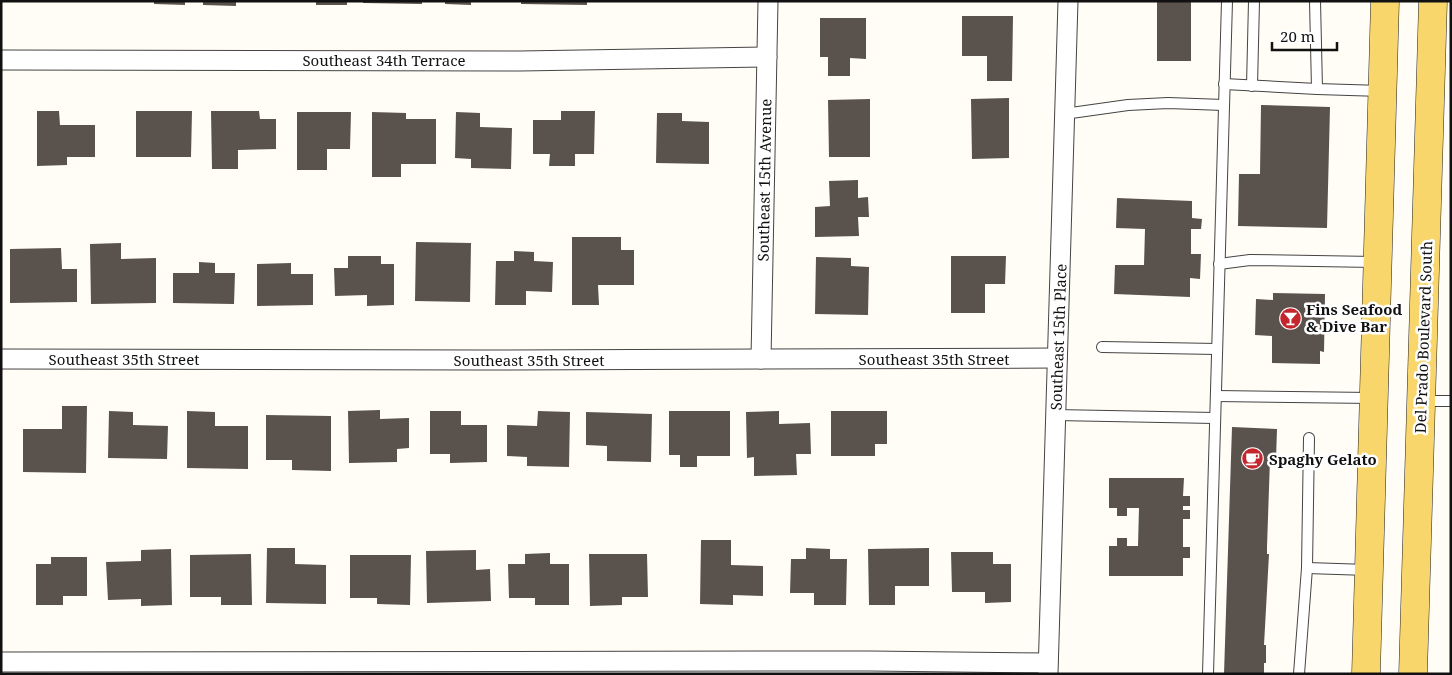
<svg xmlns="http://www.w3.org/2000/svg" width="1452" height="675" font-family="'Noto Serif',serif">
<rect width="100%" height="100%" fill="#fffdf5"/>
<!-- building -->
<g fill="#5a524d">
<path d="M154,1H185V5L154,4Z"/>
<path d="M203,1H236V6L203,5Z"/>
<rect x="316" y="1" width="31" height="4"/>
<path d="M363,1H422V4L363,3Z"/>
<path d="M445,1H471V5L445,4Z"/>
<path d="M521,1H587V5L521,4Z"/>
<rect x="1157" y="1" width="34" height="60"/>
<path d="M962,16H1013L1012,81H987V56H962Z"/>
<path d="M820,18H866V59L850,58V76H828V57H820Z"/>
<path d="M1009,98V158L972,159L971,99Z"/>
<path d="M870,99V157H829L828,100Z"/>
<path d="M1261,105L1330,107L1327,228L1238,226L1239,174H1260Z"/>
<path d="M37,111H59L60,125H95V157H67V165L37,166Z"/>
<path d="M136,111H192L191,157H136Z"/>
<path d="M211,111H259L260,119H276V149L238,150V169H212Z"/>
<path d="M561,111H595L594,154H575V166H549L550,154H533V120H561Z"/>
<path d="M297,112H351L350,149H327V170H297Z"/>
<path d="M372,112L406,113V119H436V164H401V177H372Z"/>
<path d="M456,112L480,113V127L512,128L511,169L471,168V159L455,158Z"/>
<path d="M657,113H682V121L709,122V164L656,163Z"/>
<path d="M858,180V198L868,197L869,217H858L859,236L815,237V207L830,206L829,181Z"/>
<path d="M1117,198L1192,201V218L1202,219L1201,229H1191V254H1201L1200,279L1190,278V297L1114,294L1115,265H1144L1145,229L1116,228Z"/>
<path d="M572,237H621V250H634V285H598L599,305H572Z"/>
<path d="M416,242L471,243L470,302L415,301Z"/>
<path d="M121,243V259L156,258V303L91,304L90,244Z"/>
<path d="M61,248L62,269H77V302L10,303V249Z"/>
<path d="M514,251L534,252V261L553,262L552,292L526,291V305H495L496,261H514Z"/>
<path d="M348,256H381V264H394V305L367,306V295L335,296L334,268H348Z"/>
<path d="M951,256H1006L1005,284H985V313H951Z"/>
<path d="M816,257L851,258V266L869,267L868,315L815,314Z"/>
<path d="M199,262L215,263V273H235L234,304L173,303V273H199Z"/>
<path d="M291,263V274H313V305L257,306V264Z"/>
<path d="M1273,293L1325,294L1324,352L1320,351V364L1272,363V336L1255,335L1256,299L1273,300Z"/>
<path d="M62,406H87L86,473L23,472V429H62Z"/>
<path d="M380,410V419L409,418V448L397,449V462L349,463L348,411Z"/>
<path d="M109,411L133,412V425L168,426L167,459L108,458Z"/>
<path d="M187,411L215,412V426H248V469L187,468Z"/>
<path d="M430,411H461V425H487V462L450,463V454H430Z"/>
<path d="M538,411L570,412L569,467L527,466V457L507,456V425L537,426Z"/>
<path d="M669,411H730V456H697V467H680V455H669Z"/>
<path d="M779,411V424L810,423L811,454H796L797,475L754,476V457L747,458L746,412Z"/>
<path d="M831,411H887V444H875V456H831Z"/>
<path d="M586,412L652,414L651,462L607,461V446L586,445Z"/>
<path d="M266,415L331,416V471L292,470V460H266Z"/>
<path d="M1232,427L1277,429L1276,459H1270L1267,547V554H1269L1264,645H1266V663H1264V674H1224Z"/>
<path d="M1109,478H1184L1183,496H1190V506H1183V510H1190V519H1183V547H1190V558H1183V576H1109V546H1117V538H1127V546H1138L1139,508H1127V516H1117V508H1109Z"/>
<path d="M701,540H731V565L763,566V596L733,595V605L700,604Z"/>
<path d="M267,548H295V564L326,565V604L266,603Z"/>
<path d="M806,548L830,549V559H847L846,605H814V593H790L791,559H806Z"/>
<path d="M929,548V586H895V605H869L868,549Z"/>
<path d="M171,549L172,605L141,606V599L108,600L106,562L141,561V550Z"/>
<path d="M476,550V570L490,569L491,601L427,603L426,551Z"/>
<path d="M951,552H993V564H1011V602L985,603V592H952Z"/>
<path d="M550,553V564H569V605H535V598H509L508,564H525V554Z"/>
<path d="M251,554L252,605H221V597H190V555Z"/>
<path d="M589,554H647L648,597H622V605L590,606Z"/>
<path d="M350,555H411L410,605L377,604V598H350Z"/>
<path d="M51,557H87V596H63V605H36V564H51Z"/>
</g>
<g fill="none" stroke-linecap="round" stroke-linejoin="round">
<defs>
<g id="service">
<path d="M1315,1L1317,89L1382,91"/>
<path d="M1224,84L1317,89"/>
<path d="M1252,86L1254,1"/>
<path d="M1064,114L1128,105L1168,103L1224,105"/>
<path d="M1219,264L1250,260L1375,262"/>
<path d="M1102,347L1217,349"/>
<path d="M1216,396L1372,398"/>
<path d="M1422,401H1451"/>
<path d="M1055,415L1215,418"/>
<path d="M1307,568L1368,570"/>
<path d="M1208,674L1227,1"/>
<path d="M1299,674L1307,568L1309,438"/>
</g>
<g id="minor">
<path d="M1,60L520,61L767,57"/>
<path d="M1,359L480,360L1057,358"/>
<path d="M761,359L768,1"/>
<path d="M1,662L870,661L1048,663"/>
<path d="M1048,674L1068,1"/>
</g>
<g id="primary">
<path d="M1366,674L1385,1"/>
<path d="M1413,674L1433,1"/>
</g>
</defs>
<!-- service casing -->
<use href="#service" stroke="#444" stroke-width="12"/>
<!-- minor casing -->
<use href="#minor" stroke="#444" stroke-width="21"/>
<!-- primary casing -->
<use href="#primary" stroke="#222" stroke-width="29"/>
<!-- service -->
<use href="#service" stroke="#fff" stroke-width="10"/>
<!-- minor -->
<use href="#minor" stroke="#fff" stroke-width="19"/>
<!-- primary -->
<use href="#primary" stroke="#f9d66b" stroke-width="28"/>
</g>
<!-- icons -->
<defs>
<symbol id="bar-disc" viewBox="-11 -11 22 22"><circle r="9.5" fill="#c4262e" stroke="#fff"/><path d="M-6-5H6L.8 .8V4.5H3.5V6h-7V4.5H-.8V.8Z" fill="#fff"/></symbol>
<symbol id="cafe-disc" viewBox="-11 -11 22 22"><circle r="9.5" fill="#c4262e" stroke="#fff"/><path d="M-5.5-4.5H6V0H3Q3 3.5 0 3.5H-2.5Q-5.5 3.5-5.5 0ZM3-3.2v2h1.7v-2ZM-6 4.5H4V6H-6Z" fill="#fff"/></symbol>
</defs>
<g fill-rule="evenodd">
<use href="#bar-disc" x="1278" y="306" width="25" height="25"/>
<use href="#cafe-disc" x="1240" y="446" width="25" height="25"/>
</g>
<g text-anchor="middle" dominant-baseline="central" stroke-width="5" stroke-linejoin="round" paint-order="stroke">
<!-- street labels -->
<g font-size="15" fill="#111" stroke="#fff">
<text x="384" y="60">Southeast 34th Terrace</text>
<text transform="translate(764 180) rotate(-89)">Southeast 15th Avenue</text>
<text transform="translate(1058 337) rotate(-88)">Southeast 15th Place</text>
<text transform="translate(1423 337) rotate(-88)">Del Prado Boulevard South</text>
<text x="124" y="359">Southeast 35th Street</text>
<text x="934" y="359">Southeast 35th Street</text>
<text x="529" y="360">Southeast 35th Street</text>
</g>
<!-- poi labels -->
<g font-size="15" font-weight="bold" fill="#111" stroke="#fff" text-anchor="start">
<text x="1306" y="309">Fins Seafood<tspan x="1306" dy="17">&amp; Dive Bar</tspan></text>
<text x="1269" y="459">Spaghy Gelato</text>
</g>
</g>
<!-- border -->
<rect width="1452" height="675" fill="none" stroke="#111111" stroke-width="5"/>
<!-- scale -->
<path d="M1272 42v8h65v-8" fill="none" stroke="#111111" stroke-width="2.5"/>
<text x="1280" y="42" font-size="15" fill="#111111" stroke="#ffffff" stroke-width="4" paint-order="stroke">20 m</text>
</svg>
